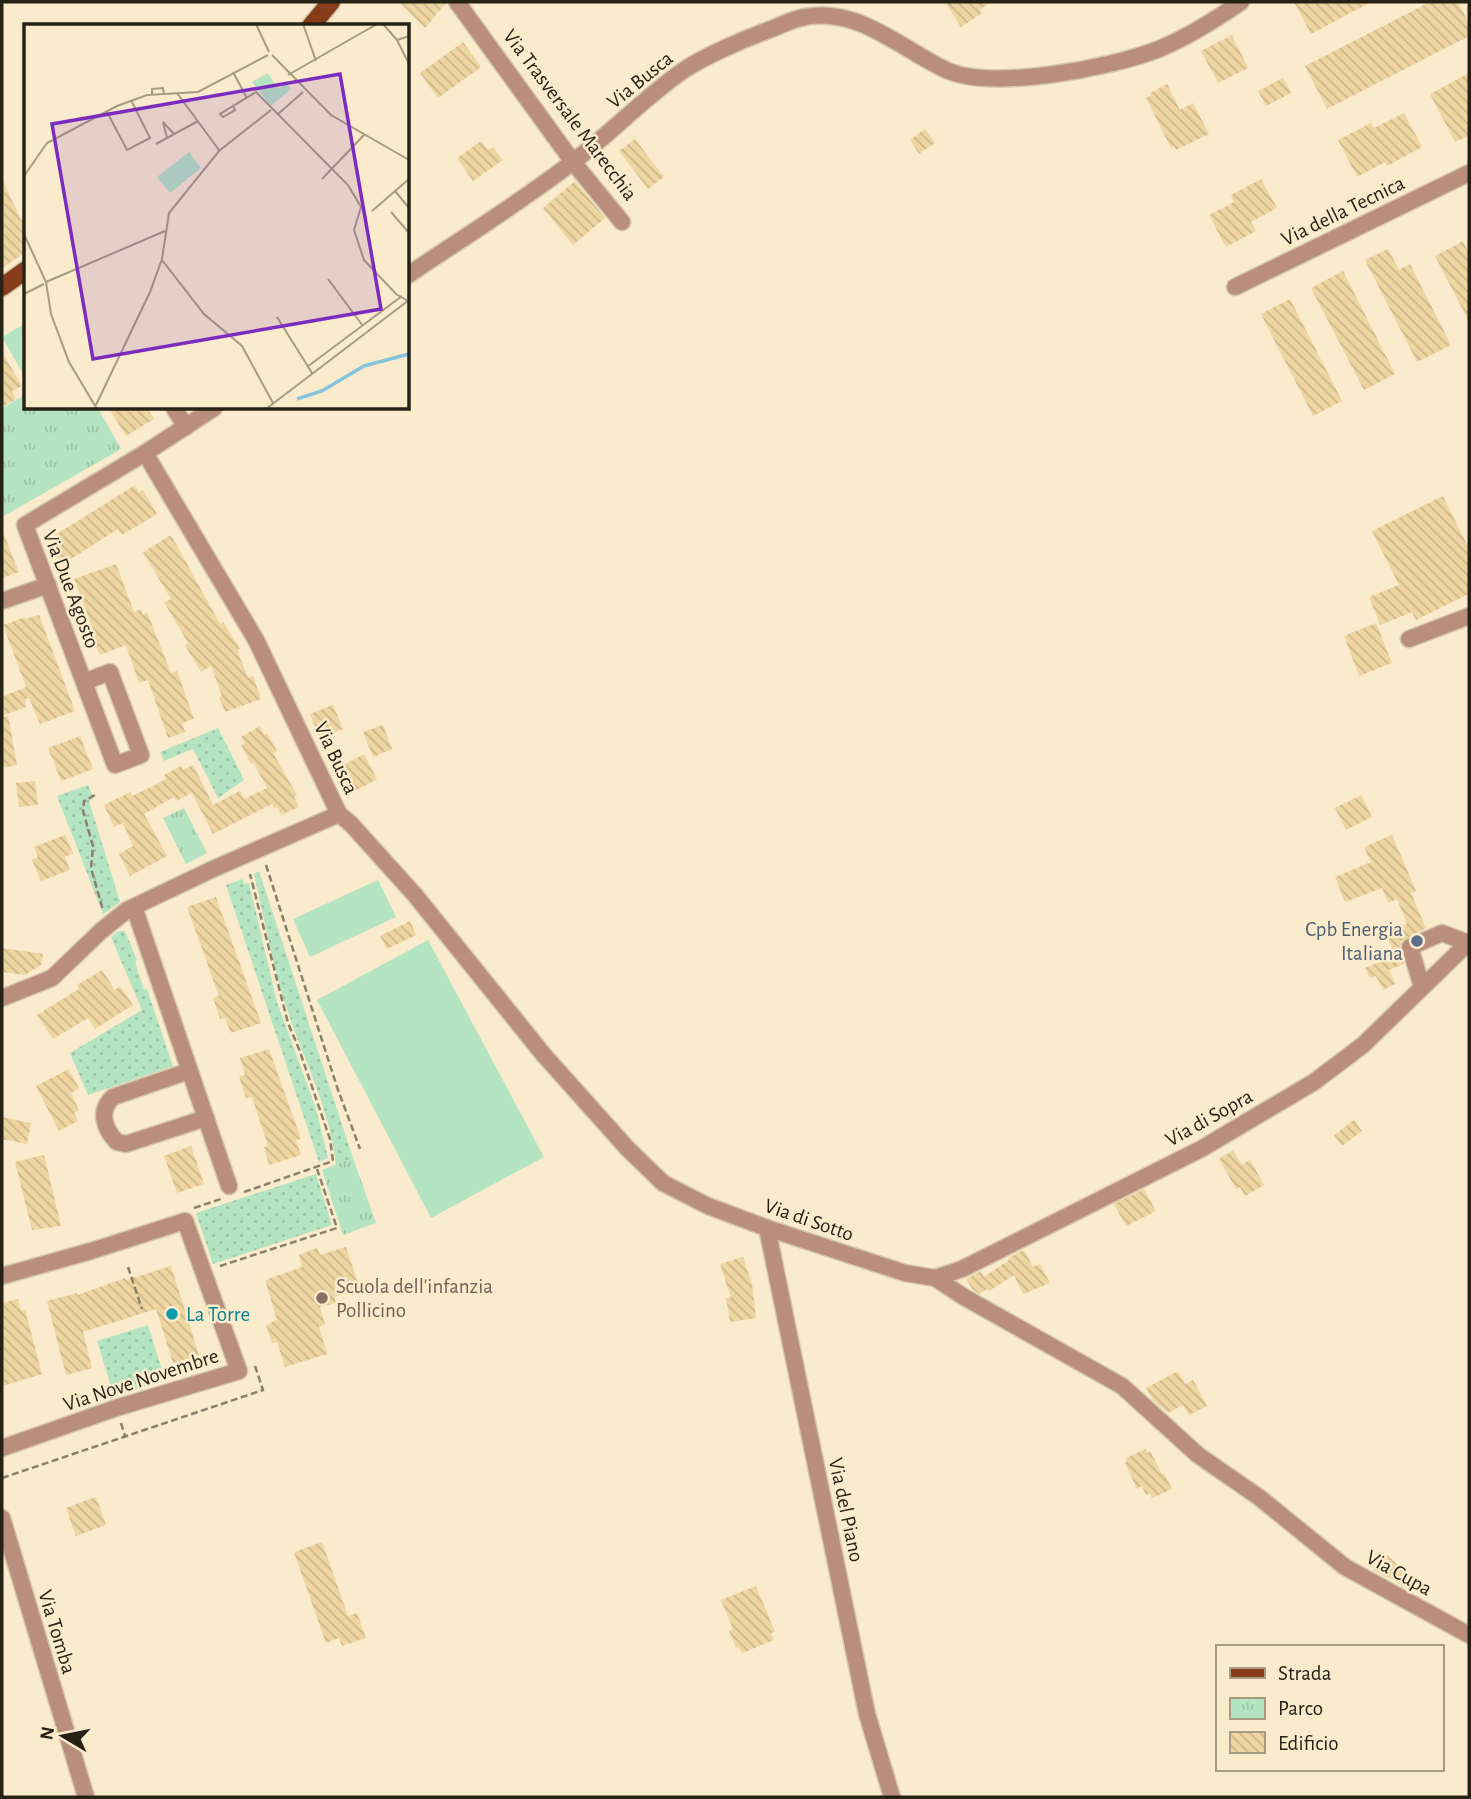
<svg xmlns="http://www.w3.org/2000/svg" width="1471" height="1799" font-family="'Alegreya Sans',sans-serif">
<defs>
<pattern id="grass-dots" width="8" height="8" patternUnits="userSpaceOnUse" patternTransform="scale(1.75)"><rect width="8" height="8" fill="#b4e4c1"/><path d="M2 2h.1M6 6h.1" fill="none" stroke="#9bc3a5" stroke-width="1.8" stroke-linecap="round"/></pattern>
<pattern id="park-tufts" width="24" height="20" patternUnits="userSpaceOnUse" patternTransform="scale(1.75)"><rect width="24" height="20" fill="#b4e4c1"/><path d="M3 7l-1-3M5 7V3M7 7l1-3M15 17l-1-3M17 17v-4M19 17l1-3" fill="none" stroke="#9bc3a5"/></pattern>
<pattern id="building-back-hatch" width="6" height="6" patternUnits="userSpaceOnUse" patternTransform="scale(1.75)"><rect width="6" height="6" fill="#eed5a1"/><path d="M-1 5l2 2M0 0l6 6M5-1l2 2" fill="none" stroke="#ccb78a"/></pattern>
</defs>
<rect width="100%" height="100%" fill="#faebcc"/>
<!-- grass -->
<g fill="url(#grass-dots)">
<path d="M218,728L244,780L218,798L193,749L164,761L160,752Z"/>
<path d="M88,785L94,798L89,801L120,902L103,914L57,796Z"/>
<path d="M259,871L353,1158L336,1165C331,1115 308,1068 291,1021C274,974 265,922 254,874Z"/>
<path d="M243,879L244,884L249,883L277,1002L316,1109L328,1158L319,1162L226,885Z"/>
<path d="M119,931H125L137,960L135,962L144,990L147,989L173,1066L88,1095L70,1053L142,1010L111,937Z"/>
<path d="M316,1174L332,1225L213,1264L196,1213Z"/>
<path d="M148,1325L165,1380L114,1396L97,1341Z"/>
</g>
<!-- park -->
<g fill="url(#park-tufts)">
<path d="M26,323V379L2,337Z"/>
<path d="M26,394V408H98L121,449L2,517V408Z"/>
<path d="M184,808L207,853L186,864L163,818Z"/>
<path d="M353,1158L376,1223L343,1235L322,1170Z"/>
</g>
<!-- garden -->
<g fill="#b4e4c1">
<path d="M378,880L396,917L310,957L293,919Z"/>
<path d="M428,940L544,1157L431,1218L317,1000Z"/>
</g>
<!-- building -->
<g fill="url(#building-back-hatch)">
<path d="M399,2H447L425,28Z"/>
<path d="M945,2H992L979,10L982,13L961,27Z"/>
<path d="M1294,2H1371L1311,34Z"/>
<path d="M1430,2H1458L1469,24V36L1327,109L1305,66Z"/>
<path d="M1232,35L1248,68L1218,83L1201,51Z"/>
<path d="M463,42L481,67L438,98L420,73Z"/>
<path d="M1469,73V135L1455,142L1430,94Z"/>
<path d="M1283,78L1291,93L1266,106L1258,91Z"/>
<path d="M1167,84L1180,110L1193,103L1209,134L1176,150L1174,146L1171,148L1146,98L1151,95L1150,93Z"/>
<path d="M1404,113L1422,147L1387,166L1385,162L1357,177L1338,140L1371,123L1374,128Z"/>
<path d="M925,129L935,143L919,154L910,140Z"/>
<path d="M635,139L664,177L648,189L619,151Z"/>
<path d="M481,141L488,150L493,147L503,160L473,181L457,158Z"/>
<path d="M2,179L21,220L26,218V252L2,268Z"/>
<path d="M1261,179L1277,208L1251,222L1256,231L1226,247L1209,215L1234,202L1231,195Z"/>
<path d="M575,181L605,218L573,245L543,208Z"/>
<path d="M1463,241L1469,254V322L1435,256Z"/>
<path d="M1388,249L1399,270L1410,264L1451,345L1417,362L1365,260Z"/>
<path d="M1343,271L1395,374L1364,390L1311,288Z"/>
<path d="M1290,299L1342,401L1313,416L1261,314Z"/>
<path d="M2,352L22,386L12,391L16,399L2,407Z"/>
<path d="M109,408H147L154,419L126,436Z"/>
<path d="M135,485L139,493L143,490L157,514L122,535L118,529L63,564L54,551L59,548L52,537Z"/>
<path d="M1443,496L1469,549V594L1416,620L1412,612L1380,625L1369,597L1399,585L1372,531Z"/>
<path d="M2,530L19,572L2,578Z"/>
<path d="M171,535L220,624L223,622L240,649L237,650L248,678L253,676L261,699L225,712L219,697L222,696L211,666L201,672L185,645L188,643L164,602L171,599L143,552Z"/>
<path d="M116,564L134,612L141,609L143,615L147,612L171,673L177,671L194,719L182,723L185,732L168,738L148,680L139,683L126,645L100,655L92,637H96L74,579Z"/>
<path d="M39,615L75,711L40,724L29,698L25,699L26,707L2,716V697L26,687L3,625L25,617V619Z"/>
<path d="M1376,623L1392,663L1359,676L1344,636Z"/>
<path d="M333,705L343,729L320,738L310,714Z"/>
<path d="M8,716L17,765L2,768V717Z"/>
<path d="M383,725L392,749L373,757L363,732Z"/>
<path d="M260,726L264,735L267,733L277,751L273,753L297,795L294,797L299,807L281,815L277,807L274,808L272,804L213,834L192,793L176,801L174,797L144,814L167,856L130,876L119,854L133,846L123,823L114,827L104,805L130,792L132,796L157,784L166,779L164,775L181,766L183,770L193,765L213,805L240,791L244,799L267,788L254,763L251,764L241,745L245,743L241,737Z"/>
<path d="M80,736L93,769L61,781L48,748Z"/>
<path d="M364,754L377,779L353,792L340,767Z"/>
<path d="M35,781L38,805L19,807L16,783Z"/>
<path d="M1361,795L1372,817L1346,830L1335,808Z"/>
<path d="M65,835L73,853L65,857L70,870L41,881L32,860L38,857L34,847Z"/>
<path d="M1392,835L1416,891L1411,893L1426,928L1401,941L1400,949L1404,964L1389,970L1395,984L1383,990L1376,976L1370,978L1365,968L1395,955L1386,933L1407,924L1397,899L1388,903L1382,888L1345,902L1335,877L1371,862L1364,847Z"/>
<path d="M216,897L261,1023L231,1033L225,1018L220,1019L213,998L219,996L187,907Z"/>
<path d="M410,921L416,935L387,949L380,936Z"/>
<path d="M2,948L43,954L41,965L25,975L2,972Z"/>
<path d="M102,970L115,990L120,986L133,1005L95,1029L88,1018L53,1039L37,1015L79,989L77,985Z"/>
<path d="M269,1049L301,1139L296,1140L301,1155L269,1165L264,1147L268,1146L252,1097L246,1098L239,1076L245,1075L240,1058Z"/>
<path d="M69,1069L79,1088L71,1093L79,1110L74,1113L78,1121L59,1131L36,1086Z"/>
<path d="M2,1117L31,1123L27,1144L2,1139Z"/>
<path d="M1354,1120L1362,1131L1342,1146L1334,1135Z"/>
<path d="M191,1146L204,1184L177,1193L164,1156Z"/>
<path d="M1233,1150L1242,1165L1250,1160L1264,1185L1245,1196L1240,1187L1236,1189L1219,1159Z"/>
<path d="M44,1155L61,1226L32,1230L15,1162Z"/>
<path d="M1144,1189L1156,1211L1126,1226L1114,1204Z"/>
<path d="M346,1247L360,1289L334,1297L336,1303L320,1307L325,1324L319,1327L327,1354L285,1367L277,1342L272,1343L266,1325L277,1320L265,1280L302,1267L299,1255L317,1248L320,1255Z"/>
<path d="M1024,1250L1033,1267L1040,1264L1050,1283L1023,1294L1014,1275L989,1291L987,1289L980,1294L973,1290L966,1279L981,1271L984,1277L1009,1260L1008,1258Z"/>
<path d="M743,1257L752,1284L756,1318L730,1322L726,1298H731L720,1264Z"/>
<path d="M171,1266L199,1355L173,1363L156,1309L83,1332L92,1368L66,1375L47,1301L77,1293V1295L125,1278L126,1280Z"/>
<path d="M18,1299L21,1311L25,1310L42,1374L2,1386V1303Z"/>
<path d="M1178,1371L1185,1384L1193,1380L1207,1406L1189,1415L1183,1405L1168,1413L1153,1400L1146,1388Z"/>
<path d="M1145,1449L1147,1453L1150,1451L1162,1474L1164,1473L1172,1489L1152,1498L1150,1493L1146,1495L1142,1486L1137,1489L1125,1463L1127,1461L1126,1458Z"/>
<path d="M96,1497L106,1525L76,1536L66,1508Z"/>
<path d="M322,1542L348,1616L357,1613L366,1638L342,1646L339,1638L326,1643L294,1552Z"/>
<path d="M1387,1555L1414,1580L1406,1588L1387,1576L1386,1577L1373,1570Z"/>
<path d="M756,1586L775,1632L771,1633L774,1640L742,1653L739,1647L736,1648L729,1631L733,1629L721,1600Z"/>
</g>
<g fill="none" stroke-linecap="round" stroke-linejoin="round">
<defs>
<g id="minor">
<path d="M457,2L573,162L622,222"/>
<path d="M408,275C463,238 521,202 574,161C611,133 646,96 684,70C705,56 742,40 766,31C778,27 792,19 805,17C859,7 901,49 946,70C992,91 1111,68 1159,49C1188,37 1215,20 1241,2"/>
<path d="M1235,287L1469,173"/>
<path d="M174,408L186,427"/>
<path d="M145,453L256,640L339,814L351,824L415,895L543,1054L627,1148L663,1183L708,1206L767,1228L905,1273L935,1278L964,1297L1122,1386L1198,1455L1260,1498L1345,1567L1469,1635"/>
<path d="M2,601L48,585"/>
<path d="M1409,639L1469,616"/>
<path d="M84,682L110,672L141,755L115,765L25,525L145,453L214,408"/>
<path d="M134,907L229,1186"/>
<path d="M1422,987L1410,947L1442,933L1468,943"/>
<path d="M2,998L52,978L101,931L127,910L213,869L339,814"/>
<path d="M189,1071L113,1097C98,1111 104,1129 117,1142L126,1144L206,1118"/>
<path d="M767,1228L867,1714L892,1797"/>
<path d="M2,1276L91,1251L185,1221L239,1371L116,1408L2,1448"/>
<path d="M935,1278L962,1269L1201,1149L1314,1082L1363,1045L1469,942"/>
<path d="M2,1518L86,1797"/>
</g>
<g id="major">
<path d="M311,26L331,2"/>
<path d="M2,287L26,270"/>
</g>
</defs>
<!-- minor casing -->
<use href="#minor" stroke="#d4c7ab" stroke-width="19"/>
<!-- major casing -->
<use href="#major" stroke="#d4c7ab" stroke-width="21"/>
<!-- path -->
<g stroke="#8a806b" stroke-width="2.5" stroke-dasharray="7 3.5" stroke-linecap="butt">
<path d="M95,795L84,801L83,811L93,846L91,868L103,910"/>
<path d="M266,865L337,1087L360,1149"/>
<path d="M244,1192L333,1161L330,1139L299,1049L288,1023L250,874"/>
<path d="M194,1208L221,1199"/>
<path d="M220,1266L337,1228L317,1169"/>
<path d="M128,1267L142,1309"/>
<path d="M121,1423L125,1436"/>
<path d="M2,1478L263,1390L255,1366"/>
</g>
<!-- minor -->
<use href="#minor" stroke="#ba8e7c" stroke-width="16"/>
<!-- major -->
<use href="#major" stroke="#883d1a" stroke-width="18"/>
</g>
<!-- markers -->
<circle fill="#5c6f8a" stroke="#faebcc" stroke-width="2.5" cx="1417" cy="941" r="7"/>
<circle fill="#8d6e63" stroke="#faebcc" stroke-width="2.5" cx="322" cy="1298" r="7"/>
<circle fill="#0f9aa8" stroke="#faebcc" stroke-width="2.5" cx="172" cy="1314" r="7"/>
<g text-anchor="middle" dominant-baseline="central" stroke-width="5" stroke-linejoin="round" paint-order="stroke">
<!-- street labels -->
<g font-size="21" fill="#272216" stroke="#faebcc">
<text transform="translate(640 80) rotate(-39)">Via Busca</text>
<text transform="translate(570 115) rotate(53)">Via Trasversale Marecchia</text>
<text transform="translate(1343 211) rotate(-26)">Via della Tecnica</text>
<text transform="translate(71 589) rotate(69)">Via Due Agosto</text>
<text transform="translate(336 758) rotate(65)">Via Busca</text>
<text transform="translate(1209 1118) rotate(-29)">Via di Sopra</text>
<text transform="translate(809 1220) rotate(19)">Via di Sotto</text>
<text transform="translate(141 1380) rotate(-18)">Via Nove Novembre</text>
<text transform="translate(846 1510) rotate(78)">Via del Piano</text>
<text transform="translate(1399 1573) rotate(29)">Via Cupa</text>
<text transform="translate(57 1632) rotate(73)">Via Tomba</text>
</g>
<!-- service labels -->
<g font-size="21" fill="#4e5e75" stroke="#faebcc" text-anchor="end">
<text x="1403" y="929">Cpb Energia<tspan x="1403" dy="24">Italiana</tspan></text>
</g>
<!-- education labels -->
<g font-size="21" fill="#785e54" stroke="#faebcc" text-anchor="start">
<text x="336" y="1286">Scuola dell'infanzia<tspan x="336" dy="24">Pollicino</tspan></text>
</g>
<!-- culture labels -->
<g font-size="21" fill="#0d838f" stroke="#faebcc" text-anchor="start">
<text x="186" y="1314">La Torre</text>
</g>
</g>
<!-- overview -->
<g transform="translate(24 24)">
<rect width="385" height="385" fill="#faebcc"/>
<path d="M244,49L254,65L262,59L267,65L247,82L228,58Z" fill="#b4e4c1"/>
<path d="M165,128L177,144L146,169L133,153Z" fill="#b4e4c1"/>
<path fill="none" stroke="#85c4dc" stroke-width="3.5" d="M273,375L298,367L340,342L385,330"/>
<path fill="none" stroke="#a69b83" stroke-width="2" d="M232,0L245,28M279,0L292,37M359,0L373,16L385,12M373,16L385,40M248,31L307,91L385,136M209,48L223,74M264,51L353,0M153,69L195,126M128,70V65L139,64L140,70M209,82L211,86L199,93L196,90L232,68L324,161L337,183L330,206L340,236L372,270L384,277M83,88L103,126L126,114L107,76M253,91L279,68M143,114L139,98L150,110M132,120L174,97M0,152L23,119L93,82L123,71L174,68L244,31M298,155L340,111M371,167L385,184M348,187L385,155M367,188L385,209M0,210L22,258L27,290L45,338L73,385M138,236L180,290L218,322L249,379M304,255L339,302M22,258L141,207M0,270L20,260M253,293L288,349M283,343L378,272M72,381L126,268L138,235L145,189L195,127L247,86M242,385L385,276"/>
<path fill="#7b2cbf" fill-opacity="0.15" stroke="#7b2cbf" stroke-width="3.5" d="M316,50L357,285L69,335L28,100Z"/>
<rect width="385" height="385" fill="none" stroke="#272216" stroke-width="3.5"/>
</g>
<!-- border -->
<rect width="1471" height="1799" fill="none" stroke="#272216" stroke-width="7"/>
<!-- legend -->
<rect x="1216" y="1645" width="228" height="126" fill="#faebcc" stroke="#a69b83" stroke-width="2"/>
<rect x="1230" y="1668" width="35" height="10" fill="#883d1a" stroke="#a69b83" stroke-width="2"/>
<text x="1278" y="1680" font-size="21" fill="#272216">Strada</text>
<rect x="1230" y="1698" width="35" height="21" fill="url(#park-tufts)" stroke="#a69b83" stroke-width="2"/>
<text x="1278" y="1715" font-size="21" fill="#272216">Parco</text>
<rect x="1230" y="1732" width="35" height="21" fill="url(#building-back-hatch)" stroke="#a69b83" stroke-width="2"/>
<text x="1278" y="1750" font-size="21" fill="#272216">Edificio</text>
<!-- north arrow -->
<g transform="translate(63 1736) rotate(280)" stroke="#faebcc" stroke-width="5" paint-order="stroke">
<path d="M0-5L12 26L0 18L-12 26Z" fill="#272216"/>
<text y="-10" font-size="19" font-weight="bold" text-anchor="middle" fill="#272216">N</text>
</g>
</svg>
